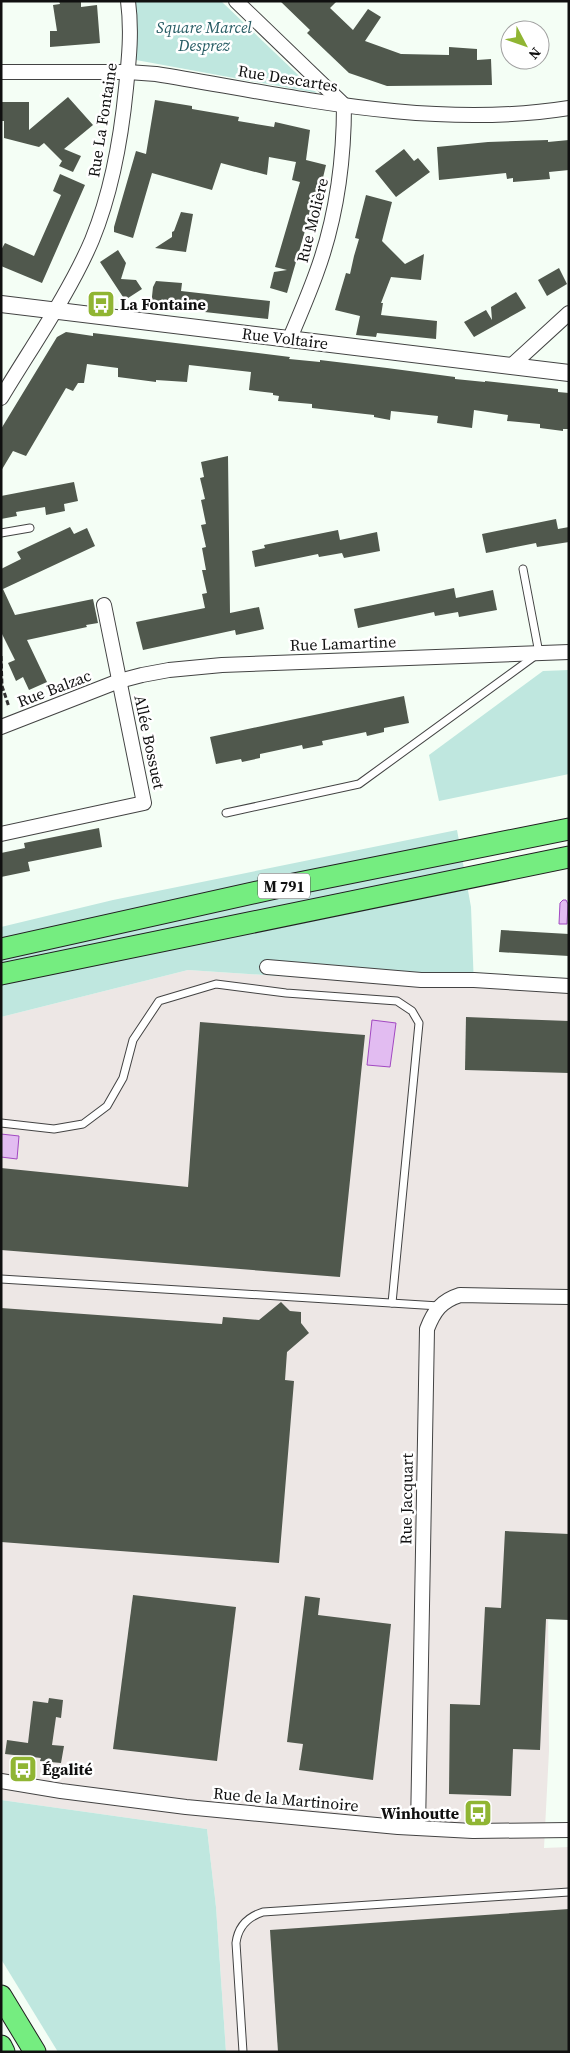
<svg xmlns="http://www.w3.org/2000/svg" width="570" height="2053" font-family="'Source Serif 4',serif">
<rect width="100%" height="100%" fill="#f4fef5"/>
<!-- industrial -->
<path fill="#ede7e5" d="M188,970L415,985L569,990V1599L548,1598L549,1751L544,1848L569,1847V2052H226L216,1907L207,1829L1,1800V1017Z"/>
<!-- green -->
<g fill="#bfe7df">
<path d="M135,1H221L317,93L136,60Z"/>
<path d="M569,670V774L439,801L429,755L543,671Z"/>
<path d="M457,830L471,907L474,987L415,985L188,970L1,1017V927L113,900Z"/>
<path d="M1,1800L207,1829L216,1907L226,2052H58L1,1959Z"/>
</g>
<!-- water -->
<g fill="#e2bcf1" stroke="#a249c2">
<path d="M563,900H566L568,904L567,924H559L560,903Z"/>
<path d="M372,1020L396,1023L390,1067L367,1065Z"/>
<path d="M1,1134L19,1136L17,1159L1,1157Z"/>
</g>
<!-- building -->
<g fill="#50584d">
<path d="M59,1H81V7L97,5L100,43L50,47V31H57L53,5L60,4Z"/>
<path d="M280,1H337L330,8L353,30L368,9L381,17L365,41L401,54L449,55V47L477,49V60L491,59L492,85L387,86L349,73L307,33L310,30Z"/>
<path d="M68,97L93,125L64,149L81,156L73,172L59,166L62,161L44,143L39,147L4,138V121H1V102H29V130Z"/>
<path d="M155,100L192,106V109L239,117L238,121L274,127L275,122L310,130L306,160L326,165L321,186H318L287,293L270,288L274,272L287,270L275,267L300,182L292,180L296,162L269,157L267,175L221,163L212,190L152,173L133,238L114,232V227L136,151L146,154Z"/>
<path d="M548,140V142L569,140V170L549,172L550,179L513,182V178L507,179L506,173L439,180L437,147L488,142Z"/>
<path d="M404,149L414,161L418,158L430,172L396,197L375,171Z"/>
<path d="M60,174L85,185L42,283L1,266V250L5,243L34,256L61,195L53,191Z"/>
<path d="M366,195L392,202L382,241L405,264L424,254L421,280L391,277L381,303H383L381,315L437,321L436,339L377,333L376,337L356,335L360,316L335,310L346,273L350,274L354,256L359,239L355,238Z"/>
<path d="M181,212L193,214L186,252L155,248L172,237V232L174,231Z"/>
<path d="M118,250L126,263L121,279L136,280L142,289L125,300L100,262Z"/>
<path d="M559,268L567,284L547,296L538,280Z"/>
<path d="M156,281L182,283L181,291L270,301L268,319L151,306L153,287Z"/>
<path d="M516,292L526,308L474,337L464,322L486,310L492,320L491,307Z"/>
<path d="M66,332L93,336V333L290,357L289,359L320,362V360L387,368L455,377V379L485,382V381L558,389V392L569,393V429H563V431L540,428V424L507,421L508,415L474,410L472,428L437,423L438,416L391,411L390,420L374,417V415L312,408V404L278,401L279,396L273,395V393L249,390L251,372L189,365L187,382L156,380V382L118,377V368L87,364L84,383H78L73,391L66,388L26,456L13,451L1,471V429L57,337Z"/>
<path d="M228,456L230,613L259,607L264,629L236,635L235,630L143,650L136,622L205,608L202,594L207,593L202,570H206L202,548L206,547L201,525L206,524L201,500L205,499L200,478L204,477L201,462Z"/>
<path d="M74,482L78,501L64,504L65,511L46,515L45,507L16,512L17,516L1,519V496Z"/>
<path d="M556,519L558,529L569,527V542L537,547L536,543L486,553L482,534Z"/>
<path d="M70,527L74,534L87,528L95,546L3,589L15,615L93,599L98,623L86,625L87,627L27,640L47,682L29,690L23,677L16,681L8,663L15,660L1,632V569L21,559L17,552Z"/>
<path d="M338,530L340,540L377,532L380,551L344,558L342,553L319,557L318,554L255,567L252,551L265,548L264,545Z"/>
<path d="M454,588L456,598L493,590L497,610L459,617L458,612L435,616L434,612L358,628L354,609Z"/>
<path d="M404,696L409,723L384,728V732L367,736L366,732L322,741L323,745L303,749L302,745L260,754V758L242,762L241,759L216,764L210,737Z"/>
<path d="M99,828L102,847L28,862L30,871L1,877V853L25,848L24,843Z"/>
<path d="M501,930L569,934V956L499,952Z"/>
<path d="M466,1017L569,1021V1073L465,1070Z"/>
<path d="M200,1022L365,1035L340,1277L1,1250V1168L188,1187Z"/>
<path d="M281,1302L290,1311L301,1312V1323L309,1333L287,1352L285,1380L294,1381L279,1563L1,1542V1308L222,1324L223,1317L259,1320Z"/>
<path d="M505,1531L569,1534V1620L546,1619L540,1750L513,1749L511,1796L449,1794L450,1704L480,1705L485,1607L501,1608Z"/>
<path d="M133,1595L236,1607L217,1761L113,1749Z"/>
<path d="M305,1596L320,1598L318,1615L391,1624L373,1780L299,1770L303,1744L287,1742Z"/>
<path d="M49,1698L63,1700L61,1718L56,1717L52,1745L64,1746L61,1763L40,1761L41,1758L5,1754L7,1740L28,1743L33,1701L48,1703Z"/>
<path d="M569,1909V2052H278L270,1930Z"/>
</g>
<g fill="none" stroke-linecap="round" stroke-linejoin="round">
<defs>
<g id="service">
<path d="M1,533L30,528"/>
<path d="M226,813L359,784L539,653L523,569"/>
<path d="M1,1123L54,1129L83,1124L107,1106L123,1078L133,1040L159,1001L216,984L286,993L397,1001L412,1011L419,1023L392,1303"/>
<path d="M1,1279L439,1306"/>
<path d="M243,2052L236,1943C238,1927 247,1917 263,1912L569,1892"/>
</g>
<g id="minor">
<path d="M236,1L344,105C344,162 336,220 316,274C308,296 299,317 290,338"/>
<path d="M1,72H128L156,74C291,96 431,130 569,108"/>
<path d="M511,366L569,313"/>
<path d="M1,398C31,348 70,292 92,240C112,191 121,140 126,88C129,59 132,31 128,1"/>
<path d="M1,727L119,681L142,675L169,670L222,665L569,652"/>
<path d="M1,834L144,803L104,605"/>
<path d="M267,967L421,980H474L569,986"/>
<path d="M1,1781L61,1791L186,1807L398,1827L473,1831L569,1830"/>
<path d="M418,1828L427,1329C434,1311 441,1301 460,1295L569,1297"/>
</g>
<path id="tertiary" d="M1,304L569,373"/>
<g id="primary">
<path d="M1,949L289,885L569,829"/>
<path d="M1,974L569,857"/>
<path d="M1,1996L35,2052"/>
<path d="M1,2046L4,2052"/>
</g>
</defs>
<!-- service casing -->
<use href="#service" stroke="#434343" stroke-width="9"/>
<!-- minor casing -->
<use href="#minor" stroke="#434343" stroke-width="16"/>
<!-- tertiary casing -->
<use href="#tertiary" stroke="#434343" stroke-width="18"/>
<!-- primary casing -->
<use href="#primary" stroke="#212121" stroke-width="23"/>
<!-- path -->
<path stroke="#323232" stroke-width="3" stroke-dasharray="5 2.5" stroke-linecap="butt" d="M1,656L2,686L9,707"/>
<!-- service -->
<use href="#service" stroke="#fff" stroke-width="7"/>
<!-- minor -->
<use href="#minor" stroke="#fff" stroke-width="14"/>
<!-- tertiary -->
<use href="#tertiary" stroke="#fff" stroke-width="16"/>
<!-- primary -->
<use href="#primary" stroke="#75ed80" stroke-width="21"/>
</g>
<!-- icons -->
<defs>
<symbol id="bus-square" viewBox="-11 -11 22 22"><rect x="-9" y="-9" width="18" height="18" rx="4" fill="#90b533" stroke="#fff"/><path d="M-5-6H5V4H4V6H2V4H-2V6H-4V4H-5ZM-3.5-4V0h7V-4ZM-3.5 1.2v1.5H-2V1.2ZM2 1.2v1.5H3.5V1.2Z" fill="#fff"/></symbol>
</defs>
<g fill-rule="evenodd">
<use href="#bus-square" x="85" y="288" width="32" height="32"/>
<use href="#bus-square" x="7" y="1753" width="32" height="32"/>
<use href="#bus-square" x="462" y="1797" width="32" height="32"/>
</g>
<g text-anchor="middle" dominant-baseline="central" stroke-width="5" stroke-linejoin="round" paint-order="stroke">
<!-- shield labels -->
<rect fill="#fff" stroke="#585858" stroke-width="1" x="258" y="873.5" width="52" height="25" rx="4"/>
<g font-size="15" font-weight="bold" fill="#101010">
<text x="284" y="886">M 791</text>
</g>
<!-- park labels -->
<g font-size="16" font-style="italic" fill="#255b63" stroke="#fff">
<text x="204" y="27">Square Marcel<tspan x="204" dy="18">Desprez</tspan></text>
</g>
<!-- street labels -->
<g font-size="16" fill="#101010" stroke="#fff">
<text transform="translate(288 78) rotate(9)">Rue Descartes</text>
<text transform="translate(102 120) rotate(-81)">Rue La Fontaine</text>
<text transform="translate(312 220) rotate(-76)">Rue Molière</text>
<text transform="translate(285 338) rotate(7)">Rue Voltaire</text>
<text transform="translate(343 643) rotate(-2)">Rue Lamartine</text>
<text transform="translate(54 688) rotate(-21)">Rue Balzac</text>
<text transform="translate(150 742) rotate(78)">Allée Bossuet</text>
<text transform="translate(406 1499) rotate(-89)">Rue Jacquart</text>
<text transform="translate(286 1799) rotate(5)">Rue de la Martinoire</text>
</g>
<!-- poi labels -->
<g font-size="16" font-weight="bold" fill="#101010" stroke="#fff" text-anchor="start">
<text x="120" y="304">La Fontaine</text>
<text x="42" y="1769">Égalité</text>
<text x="459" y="1813" text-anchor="end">Winhoutte</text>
</g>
</g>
<!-- border -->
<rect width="570" height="2053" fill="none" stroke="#101010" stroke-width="5"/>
<!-- north arrow -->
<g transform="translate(525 45) rotate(131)"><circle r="24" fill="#ffffff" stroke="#9f9f9f"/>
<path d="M0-4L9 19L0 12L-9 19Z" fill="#90b533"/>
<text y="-8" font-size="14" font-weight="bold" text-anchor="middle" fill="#101010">N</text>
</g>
</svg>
